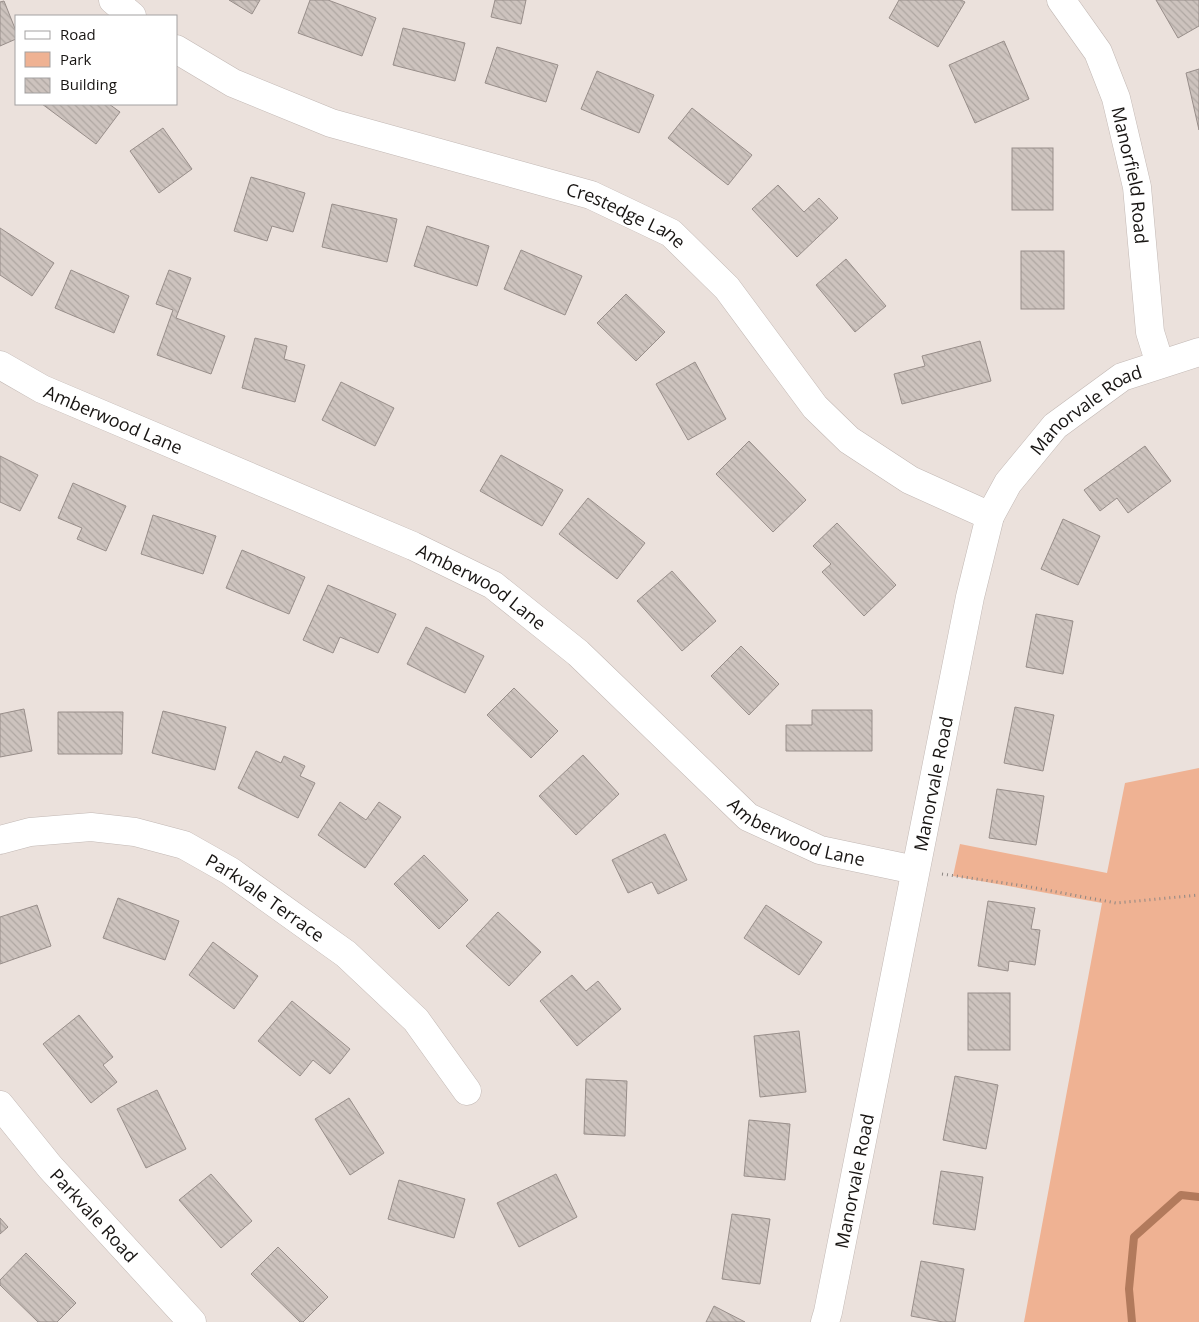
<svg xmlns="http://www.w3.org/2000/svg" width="1199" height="1322" font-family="'Open Sans',sans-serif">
<defs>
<pattern id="building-back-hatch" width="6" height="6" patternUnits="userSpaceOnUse" patternTransform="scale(1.25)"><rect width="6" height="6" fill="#cdc3be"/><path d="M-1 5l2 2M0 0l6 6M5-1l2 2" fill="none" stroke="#afa7a2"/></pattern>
</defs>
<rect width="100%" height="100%" fill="#ebe1dc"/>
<!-- green -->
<path fill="#efb293" d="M1199,768V1322H1024L1102,903L953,876L960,844L1107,873L1125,783Z"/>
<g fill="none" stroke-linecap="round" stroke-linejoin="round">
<!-- stream -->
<path stroke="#b27a5c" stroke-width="8" d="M1132,1322L1129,1289L1134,1237L1181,1195L1199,1197"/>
</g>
<!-- building -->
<g fill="url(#building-back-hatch)" stroke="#988e8a">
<path d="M229,0H260L252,14Z"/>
<path d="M310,0H328L376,18L362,56L298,33Z"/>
<path d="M495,0H526L521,24L491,17Z"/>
<path d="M899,0H961L965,2L938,47L889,18Z"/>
<path d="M1156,0H1199V26L1178,38Z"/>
<path d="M4,1L16,31V39L0,46V2Z"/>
<path d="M403,28L465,43L455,81L393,65Z"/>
<path d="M1004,41L1029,99L975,123L949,65Z"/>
<path d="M497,47L558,65L546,102L485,83Z"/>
<path d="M1199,69V130L1186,73Z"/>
<path d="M597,71L654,95L639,133L581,109Z"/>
<path d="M42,104H109L120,112L96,144Z"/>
<path d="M692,108L752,155L728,185L668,138Z"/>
<path d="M163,128L192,169L159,193L130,151Z"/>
<rect x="1012" y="148" width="41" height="62"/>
<path d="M251,177L305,193L293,232L272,226L267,241L234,231Z"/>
<path d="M778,185L804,212L819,198L838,218L797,257L752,209Z"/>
<path d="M332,204L397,219L387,262L322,247Z"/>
<path d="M427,226L489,246L477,286L414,266Z"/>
<path d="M0,228L54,263L32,296L0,275Z"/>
<path d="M521,250L582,276L565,315L504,289Z"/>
<rect x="1021" y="251" width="43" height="58"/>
<path d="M846,259L886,306L855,332L816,285Z"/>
<path d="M71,270L129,296L114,333L55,308Z"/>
<path d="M169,270L191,278L176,318L225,336L211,374L157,355L173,310L156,304Z"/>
<path d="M626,294L665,332L636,361L597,323Z"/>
<path d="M255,338L287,346L284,359L305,365L295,402L242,388Z"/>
<path d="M980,341L991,381L902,404L894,374L925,366L922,356Z"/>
<path d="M695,362L726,419L688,440L656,384Z"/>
<path d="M341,382L394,408L375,446L322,420Z"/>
<path d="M749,441L806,500L773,532L716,474Z"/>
<path d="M1145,446L1171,481L1128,513L1117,498L1100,511L1084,490Z"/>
<path d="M501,455L563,490L542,526L480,491Z"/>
<path d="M0,456L38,475L20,511L0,502Z"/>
<path d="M73,483L126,506L106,551L77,539L82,528L58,518Z"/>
<path d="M588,498L645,543L617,579L559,534Z"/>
<path d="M153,515L216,536L203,574L141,554Z"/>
<path d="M1063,519L1100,536L1078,585L1041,569Z"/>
<path d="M837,523L896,585L864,616L822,572L831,564L813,546Z"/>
<path d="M242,550L305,577L289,614L226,588Z"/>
<path d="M672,571L716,621L682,651L637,601Z"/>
<path d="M328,585L396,614L378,653L340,637L333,653L303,640Z"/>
<path d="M1036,614L1073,621L1063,674L1026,667Z"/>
<path d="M426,627L484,656L465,693L407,664Z"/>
<path d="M741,646L779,684L749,715L711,676Z"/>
<path d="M514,688L558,731L531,758L487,715Z"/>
<path d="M1015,707L1054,715L1043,771L1004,763Z"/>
<path d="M24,709L32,751L0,757V714Z"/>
<path d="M812,710H872V751H786V725H812Z"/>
<path d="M163,711L226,727L215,770L152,753Z"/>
<path d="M58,712H123L122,754H58Z"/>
<path d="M256,751L281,763L284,756L305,766L300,776L315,783L298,818L238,788Z"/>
<path d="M583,755L619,794L576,835L539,796Z"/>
<path d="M997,789L1044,796L1036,845L989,838Z"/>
<path d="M340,802L366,820L379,802L401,817L365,868L318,835Z"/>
<path d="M665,834L687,880L658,894L652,882L628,893L612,860Z"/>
<path d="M424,855L468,900L439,929L394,884Z"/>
<path d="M118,898L179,921L165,960L103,938Z"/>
<path d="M988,901L1035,908L1031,929L1040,930L1035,965L1009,961L1008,971L978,966Z"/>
<path d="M37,905L51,946L0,964V917Z"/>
<path d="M766,905L822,942L799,975L744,938Z"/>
<path d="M498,912L541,952L509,986L466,946Z"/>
<path d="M213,942L258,976L234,1009L189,975Z"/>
<path d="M572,975L586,991L598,981L621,1009L577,1046L540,1001Z"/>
<rect x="968" y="993" width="42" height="57"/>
<path d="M292,1001L350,1049L330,1074L313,1060L300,1076L258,1041Z"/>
<path d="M79,1015L113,1057L103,1065L117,1082L91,1103L43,1044Z"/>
<path d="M799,1031L806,1092L760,1097L754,1036Z"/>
<path d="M955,1076L998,1085L986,1149L943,1140Z"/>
<path d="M586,1079L627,1081L625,1136L584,1134Z"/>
<path d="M157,1090L186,1149L146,1168L117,1109Z"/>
<path d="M349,1098L384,1153L350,1175L315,1119Z"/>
<path d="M749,1120L790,1124L785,1180L744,1176Z"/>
<path d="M941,1171L983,1177L975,1230L933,1224Z"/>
<path d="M211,1174L252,1221L221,1248L179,1200Z"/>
<path d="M556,1174L577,1217L519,1247L497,1203Z"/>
<path d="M399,1180L465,1199L454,1238L388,1219Z"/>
<path d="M732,1214L770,1219L760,1284L722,1279Z"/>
<path d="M0,1218L8,1227L0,1234Z"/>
<path d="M278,1247L328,1297L303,1322H300L251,1274Z"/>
<path d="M26,1253L76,1303L57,1322H38L0,1285V1280Z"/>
<path d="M921,1261L964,1269L955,1322H943L911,1316Z"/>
<path d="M714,1306L745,1322H706Z"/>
</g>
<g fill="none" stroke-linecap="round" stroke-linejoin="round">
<defs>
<g id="minor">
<path d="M113,0L132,16"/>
<path id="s1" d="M1061,0L1098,52L1116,98L1137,187L1150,332L1160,364"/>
<path id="s2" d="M176,49L233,83L331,123L591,195L671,233L727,288L815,407L849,440L910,480L990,516"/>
<path id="s3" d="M0,365L42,389L413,546L493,585L578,653L748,817L820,850L915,870"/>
<path id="s4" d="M0,840L30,832L91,827L135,832L184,845L230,871L346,954L416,1020L467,1091"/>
<path id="s5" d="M0,1105L50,1167L192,1322"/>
<path id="s6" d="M825,1322L828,1312L970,597L990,516L1008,483L1055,426L1122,377L1199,352"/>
</g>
</defs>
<!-- minor casing -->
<use href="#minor" stroke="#c2b8b4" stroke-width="29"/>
<!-- path -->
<path stroke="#8c8682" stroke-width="3" stroke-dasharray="1 4" stroke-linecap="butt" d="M942,874L1025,886L1116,903L1199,895"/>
<!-- minor -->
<use href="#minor" stroke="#fff" stroke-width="28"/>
</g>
<g text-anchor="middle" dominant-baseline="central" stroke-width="5" stroke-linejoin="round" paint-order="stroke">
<!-- street labels -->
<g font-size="18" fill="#181513" stroke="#fff">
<text stroke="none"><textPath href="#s1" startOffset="192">Manorfield Road</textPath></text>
<text stroke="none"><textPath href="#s2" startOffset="482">Crestedge Lane</textPath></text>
<text stroke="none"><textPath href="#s6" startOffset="969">Manorvale Road</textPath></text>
<text stroke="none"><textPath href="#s3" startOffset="126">Amberwood Lane</textPath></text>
<text stroke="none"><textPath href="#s3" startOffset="531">Amberwood Lane</textPath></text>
<text stroke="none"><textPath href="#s6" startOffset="549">Manorvale Road</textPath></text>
<text stroke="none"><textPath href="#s3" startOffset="936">Amberwood Lane</textPath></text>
<text stroke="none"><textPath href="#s4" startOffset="284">Parkvale Terrace</textPath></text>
<text stroke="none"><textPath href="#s6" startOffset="144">Manorvale Road</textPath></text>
<text stroke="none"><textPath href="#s5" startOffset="145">Parkvale Road</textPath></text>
</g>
</g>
<!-- legend -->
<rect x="15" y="15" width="162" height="90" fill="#ffffff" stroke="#a3a1a1"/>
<rect x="25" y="31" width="25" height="8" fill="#ffffff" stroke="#a3a1a1"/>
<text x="60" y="40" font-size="15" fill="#181513">Road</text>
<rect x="25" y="52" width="25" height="15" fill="#efb293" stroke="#a3a1a1"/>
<text x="60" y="65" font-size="15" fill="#181513">Park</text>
<rect x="25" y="78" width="25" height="15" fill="url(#building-back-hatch)" stroke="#a3a1a1"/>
<text x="60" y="90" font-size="15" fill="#181513">Building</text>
</svg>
